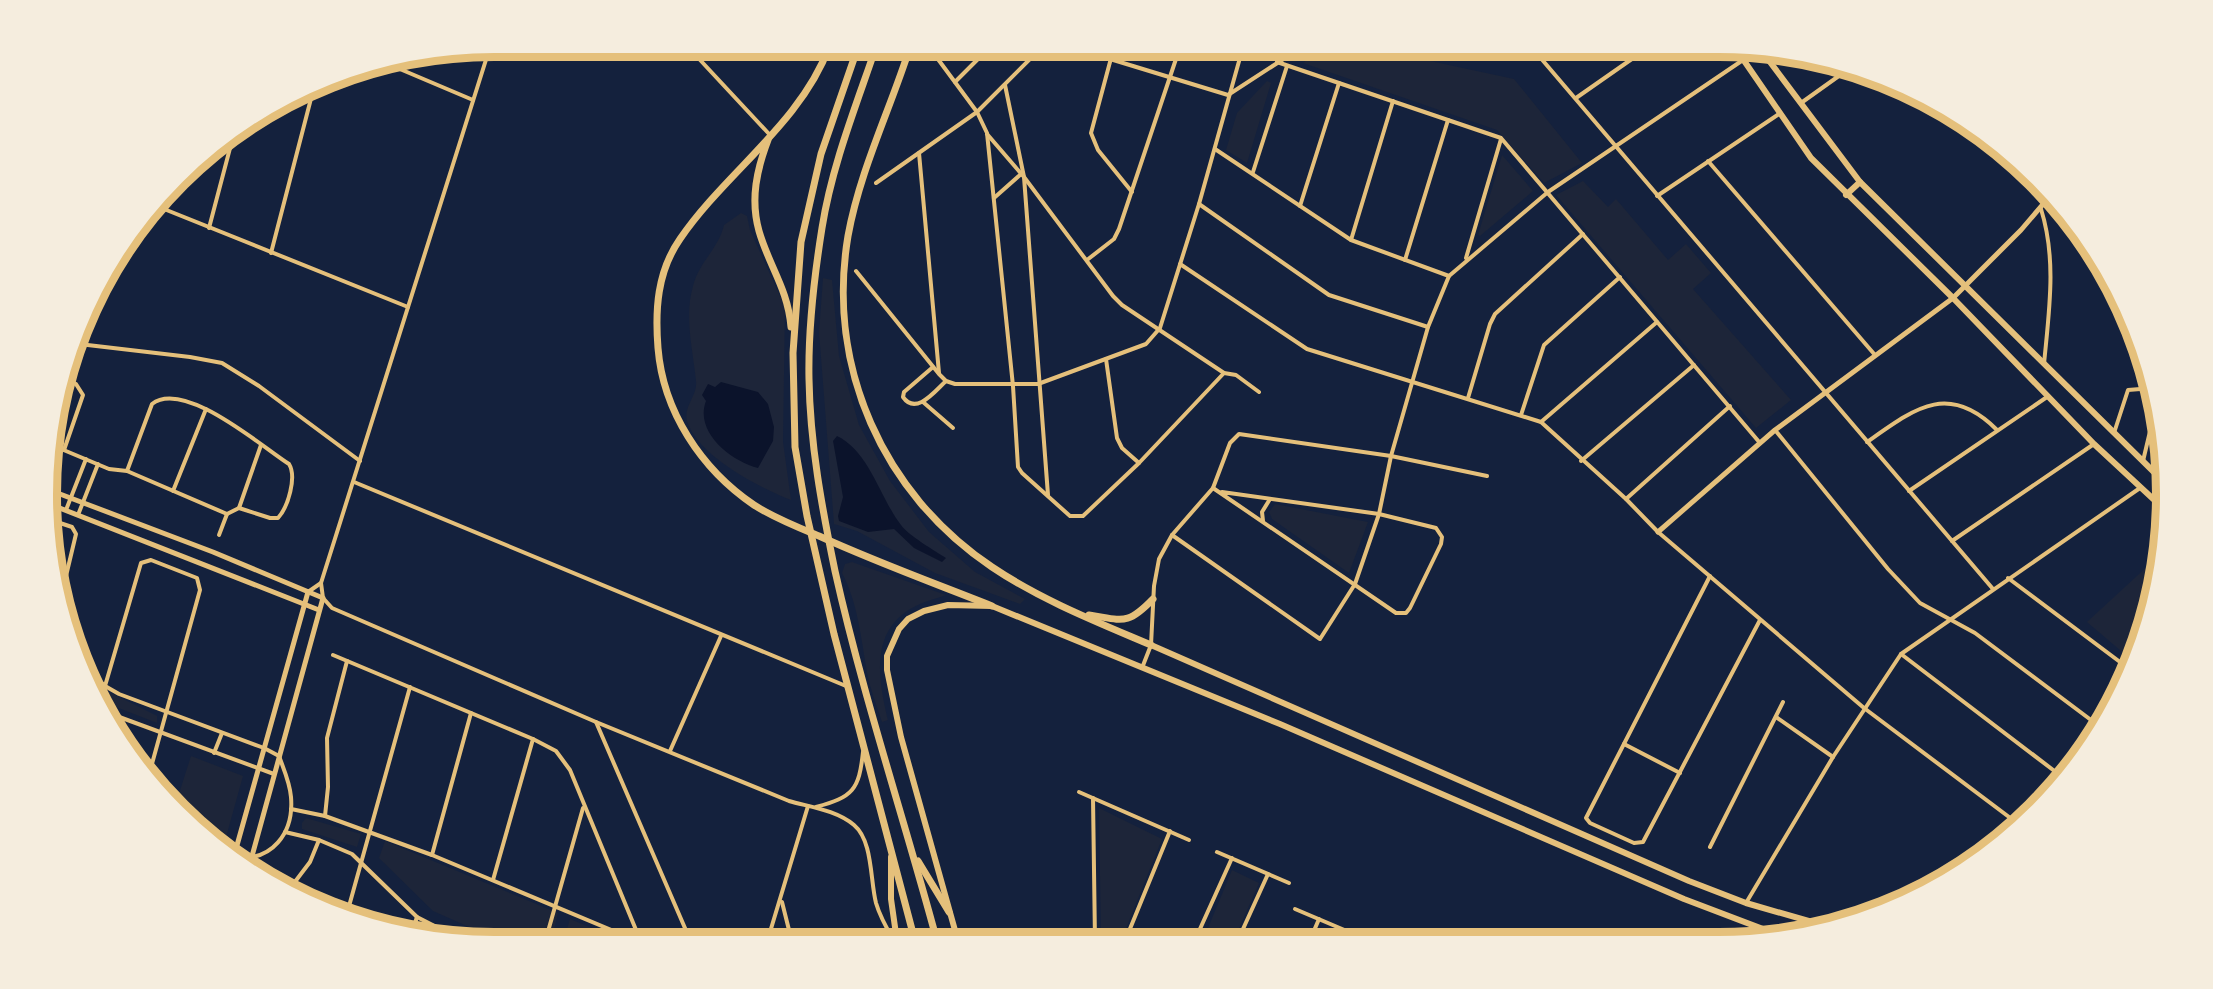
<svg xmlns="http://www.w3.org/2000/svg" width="2213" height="989" font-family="'Exo 2',sans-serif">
<rect width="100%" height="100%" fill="#14213d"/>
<!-- green -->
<g fill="#1d2539">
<path d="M1322,47H1365L1514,79L1582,163L1544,183L1497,130L1303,63Z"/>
<path d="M1267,81L1271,83L1247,163L1226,150L1237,113Z"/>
<path d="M1502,155L1533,191L1480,236L1478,235Z"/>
<path d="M1583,181L1608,207L1616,199L1668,260L1686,244L1711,273L1693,289L1791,400L1756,428L1556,195Z"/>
<path d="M741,213L747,216L750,230L785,307L783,442L791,500C758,487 698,456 687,421C683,407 698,395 696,381C693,350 684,317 693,286C699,262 719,248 724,225Z"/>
<path d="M823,278L832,280L839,356L859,425L890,481L929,532L975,572L1025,599L1020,604L935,573L857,531L834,524L819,332Z"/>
<path d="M1275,504L1368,522L1349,573L1272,519L1269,512Z"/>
<path d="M2163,552L2144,633L2127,656L2087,622Z"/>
<path d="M852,562L946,595C935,599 922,602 912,608C869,632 879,681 888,720L882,722C877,706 870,689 867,672C861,639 858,603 842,573L845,564Z"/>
<path d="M91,683L157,716V723L98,700Z"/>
<path d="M191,756L243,776L223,848L199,832L176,803Z"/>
<path d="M1099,808L1162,839L1121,941H1101Z"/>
<path d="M306,818L361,834L357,847L302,829V823Z"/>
<path d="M385,841L558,913L551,942H503L433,911L379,858Z"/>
<path d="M1232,870L1259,883L1234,940H1203Z"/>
<path d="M570,919L626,942H563Z"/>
</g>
<!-- water -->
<g fill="#0b132b">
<path d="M721,382L758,392L768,404L774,427L773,441L758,468C731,461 694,432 706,401L702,395L708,384L715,387Z"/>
<path d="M837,436C869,451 880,498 901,525C908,535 935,551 946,558L942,562L914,548L894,529L868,532L839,521L838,516L843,497L833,441Z"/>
</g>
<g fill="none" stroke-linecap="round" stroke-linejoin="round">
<!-- minor -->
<g stroke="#e5c07b" stroke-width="4">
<path d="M490,47L321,583L323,598L332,608L596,722L789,801C810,807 836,810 854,825C873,841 870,880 876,903C880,917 887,929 894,941"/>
<path d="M688,47L770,135"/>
<path d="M929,47L977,112L987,133L1013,386L1018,467L1022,473L1070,516H1083L1139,463L1224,373"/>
<path d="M1082,47L1110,59L1228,95L1302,47"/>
<path d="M1114,47L1091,133L1098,150L1132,192"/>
<path d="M1521,47L1533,49L1993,589"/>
<path d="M1277,62L1501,138L1760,443"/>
<path d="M388,64L473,100"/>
<path d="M955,82L990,47"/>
<path d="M1005,85L1024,177L1048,495"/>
<path d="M1576,98L1649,47"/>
<path d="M1801,103L1850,68"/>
<path d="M987,134L1024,177L1113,296L1122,305L1224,373L1236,375L1259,392"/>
<path d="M1215,149L1351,240L1449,276"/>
<path d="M919,153L939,373"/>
<path d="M1708,161L1875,355"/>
<path d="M1253,172L1287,66"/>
<path d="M876,183L977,112L1042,47"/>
<path d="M1657,196L1779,114"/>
<path d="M994,198L1020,175"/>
<path d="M1199,204L1329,295L1428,327"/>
<path d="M1300,206L1339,83"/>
<path d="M159,207L408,307"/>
<path d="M2041,209C2057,260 2049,311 2044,364"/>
<path d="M209,228L234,133"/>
<path d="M1351,240L1393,101"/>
<path d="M271,253L314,87"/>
<path d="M1466,258L1501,139"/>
<path d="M1087,260L1114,239L1119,229L1180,47"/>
<path d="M1405,260L1448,120"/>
<path d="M1180,264L1307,349L1541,422L1626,499L1658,532L1864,708L2017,823"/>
<path d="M856,271L939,374L946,381L955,384H1038L1146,344L1160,328L1199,204L1243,47"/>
<path d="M79,344L190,357L222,363L259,386L360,461"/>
<path d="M1106,359L1117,438L1122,448L1139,463"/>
<path d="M933,367L904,392L903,397C916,416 935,391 946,381"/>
<path d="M1468,398L1490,324L1495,314L1583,234"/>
<path d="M923,402L953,428"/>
<path d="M1521,415L1544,345L1620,277"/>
<path d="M1541,422L1657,322"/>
<path d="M1775,430L1888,569L1920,603L1975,633L2099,726"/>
<path d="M2114,433L2128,390L2153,388"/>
<path d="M1867,442C1914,409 1948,381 1997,430"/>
<path d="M54,446L109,469L127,471L227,514L239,508L270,518H278C288,507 297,477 289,464C261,446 184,379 152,404L127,471"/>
<path d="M64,450L83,395L76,384L66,379"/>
<path d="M1581,461L1694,365"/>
<path d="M2143,461L2156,406"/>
<path d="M354,482L846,686"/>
<path d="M1213,488L1396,613H1406L1410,608L1441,544L1442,537L1436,528L1379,514L1222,492"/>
<path d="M173,491L206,409"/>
<path d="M1909,491L2047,397"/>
<path d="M1626,499L1730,406"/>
<path d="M239,508L261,445"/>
<path d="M66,510L86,459"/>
<path d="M78,515L98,464"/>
<path d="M51,520L72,527L76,534L61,597"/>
<path d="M1263,521L1262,512L1270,499"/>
<path d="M219,535L227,514"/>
<path d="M1172,535L1320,639L1355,584L1379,514L1391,456L1428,327L1449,276L1548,192L1743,60"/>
<path d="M1952,541L2094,444"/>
<path d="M1710,576L1586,818L1590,823L1634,843L1643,842L1760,620"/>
<path d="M2008,578L2128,668"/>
<path d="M308,592L321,583"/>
<path d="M1901,654L2061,776"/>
<path d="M333,655L533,739L556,751L570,770L641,942"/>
<path d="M82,665L105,686L119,694L264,748L279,756C284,770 290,783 291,797C294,833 272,862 235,857"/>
<path d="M1142,668L1151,645L1154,586L1159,559L1172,535L1213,488L1230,443L1239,434L1391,456L1487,476"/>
<path d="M105,686L141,563L151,560L197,578L200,590L150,771"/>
<path d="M103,711L274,774"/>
<path d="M1776,717L1833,757"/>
<path d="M596,722L691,942"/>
<path d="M1624,744L1680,773"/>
<path d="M670,751L721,636"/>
<path d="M214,753L222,733"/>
<path d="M1079,792L1189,840"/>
<path d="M1093,798L1095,941"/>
<path d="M816,807C853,797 859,790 863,752"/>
<path d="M291,809L325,816L432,855L640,942"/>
<path d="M325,816L328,787L327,738L347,661"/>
<path d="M285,832L319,840L352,854L417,917L454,936"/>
<path d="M1710,847L1783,702"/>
<path d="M1217,852L1289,883"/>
<path d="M432,855L471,713"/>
<path d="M493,880L533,739"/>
<path d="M288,891L310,862L319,840"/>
<path d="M782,902L792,942"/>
<path d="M1746,903L1833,757L1901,654L2140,488"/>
<path d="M1295,909L1368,940"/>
<path d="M346,917L410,687"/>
<path d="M413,929L417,917"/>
<path d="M1195,940L1232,858"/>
<path d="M1238,940L1268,874"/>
<path d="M1310,940L1319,919"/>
<path d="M1125,941L1170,831"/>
<path d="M545,942L583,808"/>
<path d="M767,942L808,806"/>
</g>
<!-- tertiary -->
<g stroke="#e5c07b" stroke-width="5">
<path d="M52,491L213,552L323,598L249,867"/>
<path d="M52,505L319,610"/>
<path d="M1658,532L1775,430L1953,298L2021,230L2050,196"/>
<path d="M234,856L308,592"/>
</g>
<!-- secondary -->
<g stroke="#e5c07b" stroke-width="6">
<path d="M1736,49L1811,158L1953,298L2094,444L2164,509"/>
<path d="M1764,54L1860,182L2165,483"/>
<path d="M1846,195L1860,182"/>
</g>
<!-- primary -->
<g stroke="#e5c07b" stroke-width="6">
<path d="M1151,645L1689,881L1746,903L1826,926"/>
<path d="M891,857V899L897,941"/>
<path d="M958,941L901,737L887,670V656L899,629L908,619L924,611L948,605L992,606L1280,724L1684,899L1784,937"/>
</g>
<!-- trunk -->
<g stroke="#e5c07b" stroke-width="7">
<path d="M829,47C801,123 725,173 680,239C657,272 655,310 658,348C663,411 701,469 754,505C774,518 797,527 819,536C876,562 934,583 992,606"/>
<path d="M858,47L821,154L801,242L793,353L795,447L807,516L834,634L915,941"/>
<path d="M876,47C856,106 832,165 822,228C814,278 808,329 809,379C810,444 822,508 835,571C863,696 904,818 937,941"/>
<path d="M910,47C890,110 860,170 848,236C826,367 883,494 992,567C1041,600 1097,622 1151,645"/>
<path d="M768,140C757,169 750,199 759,231C769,266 788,289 791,327"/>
<path d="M1089,615C1123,620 1127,626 1153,599"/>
<path d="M918,861L949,912"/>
</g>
</g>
<!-- crop -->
<path d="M0 0H2213V989H0ZM494 57H1719A437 437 0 0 1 2156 494V495A437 437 0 0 1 1719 932H494A437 437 0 0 1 57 495V494A437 437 0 0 1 494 57Z" fill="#f5edde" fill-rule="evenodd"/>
<path fill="none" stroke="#e5c07b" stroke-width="8" d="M494 57H1719A437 437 0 0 1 2156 494V495A437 437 0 0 1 1719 932H494A437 437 0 0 1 57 495V494A437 437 0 0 1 494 57Z"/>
</svg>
